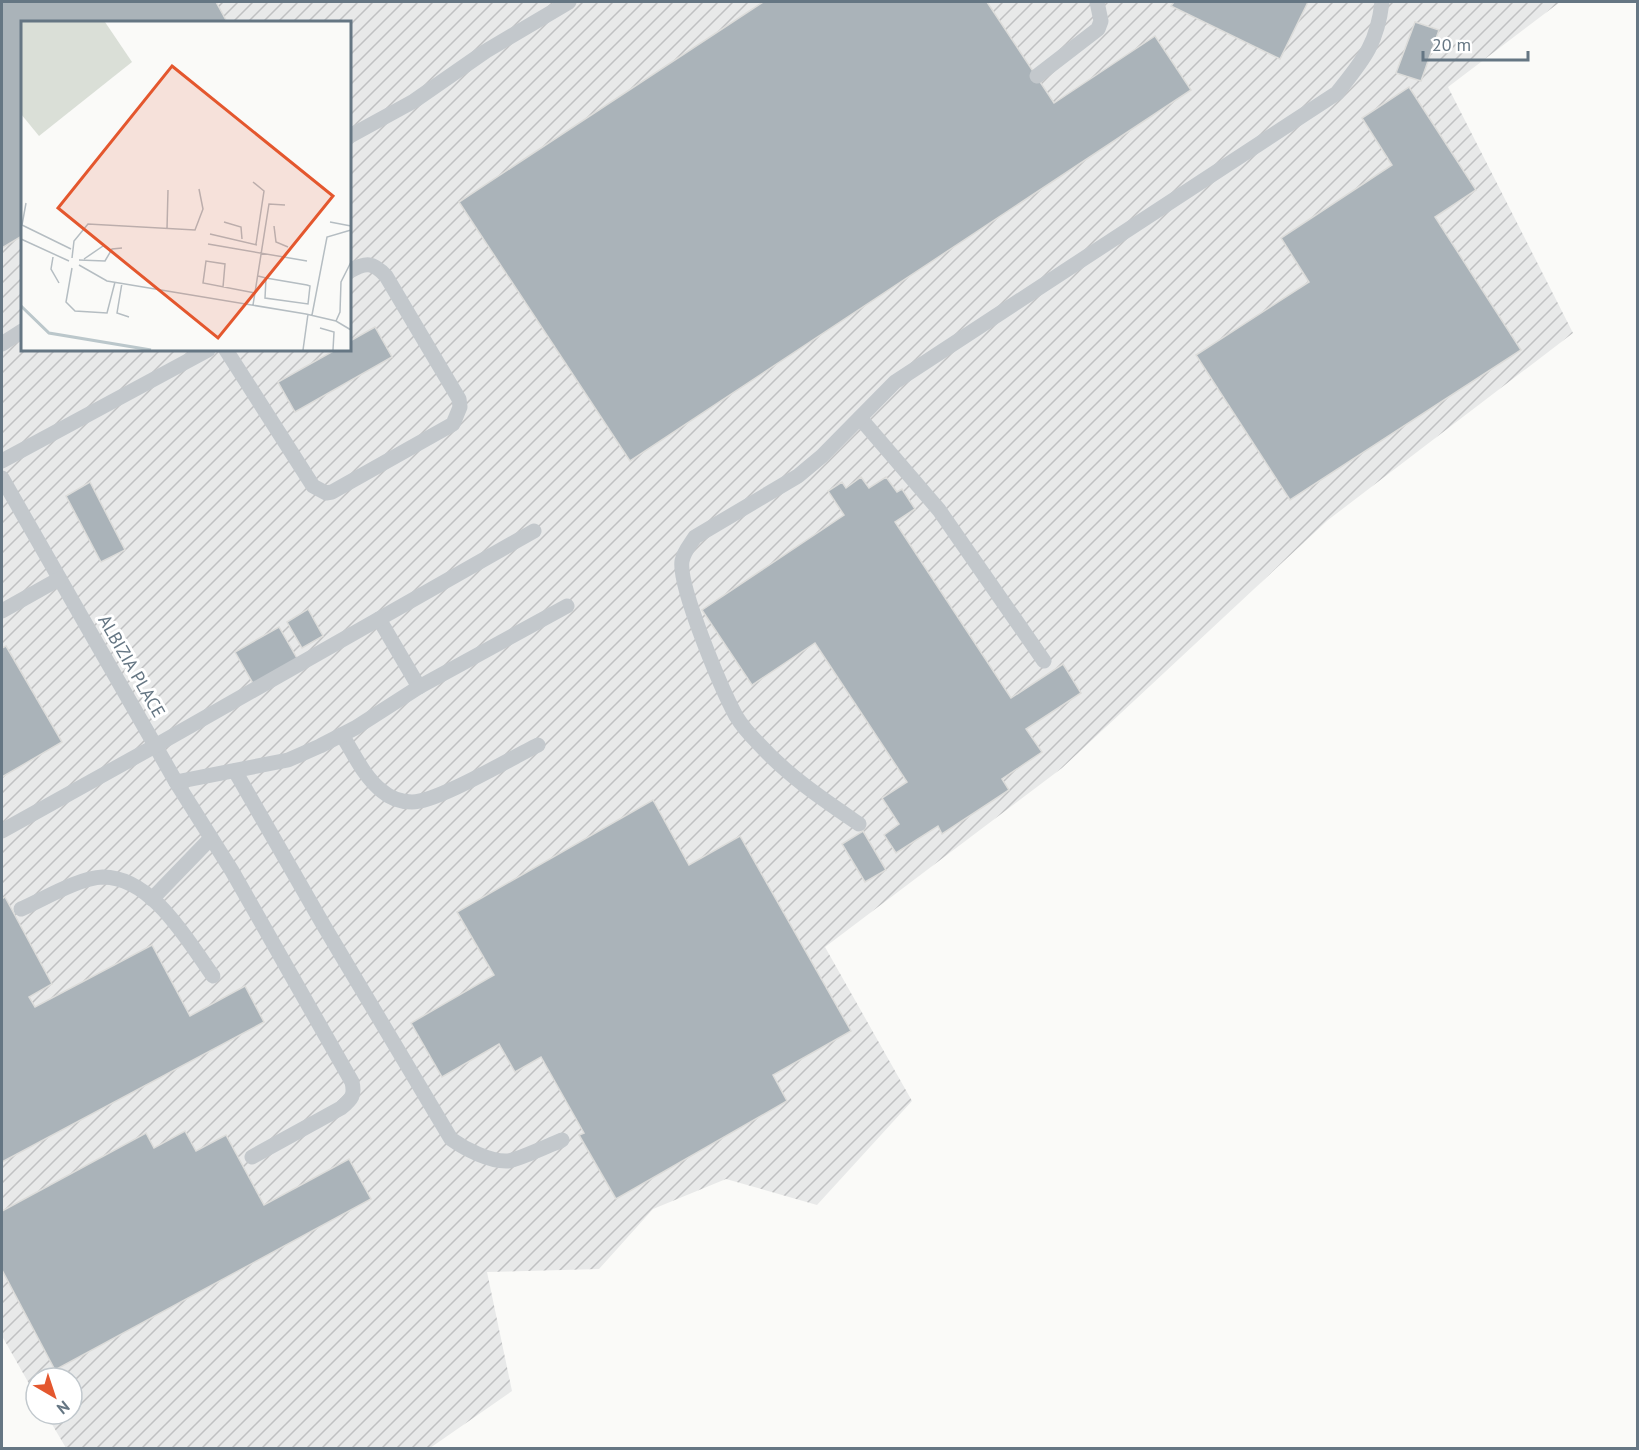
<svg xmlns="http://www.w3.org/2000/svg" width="1639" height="1450" font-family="'PT Sans',sans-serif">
<defs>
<pattern id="industrial-furrows" width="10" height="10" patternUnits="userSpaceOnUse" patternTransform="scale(1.5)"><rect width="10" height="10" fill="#e8e9e9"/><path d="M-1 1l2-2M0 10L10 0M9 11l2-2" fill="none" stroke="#c0c1c2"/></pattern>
</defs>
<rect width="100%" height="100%" fill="#fafaf8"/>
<!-- industrial -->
<path fill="url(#industrial-furrows)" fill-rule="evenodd" d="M2,2H1560L1448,87L1573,333L1328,520L1062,768L825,947L912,1101L817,1205L726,1179L653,1209L599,1269L487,1272L512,1391L430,1448H66L46,1414H72V1378H36V1396L2,1336ZM22,22H350V350H22Z"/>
<!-- building -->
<g fill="#aab3b9" stroke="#dcdcda" stroke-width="1.5">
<path d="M2,2H216L227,22H22V236L2,248Z"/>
<path d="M763,2H987L1054,103L1155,36L1191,90L630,461L459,202Z"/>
<path d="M1174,2H1308L1280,59L1171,6Z"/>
<path d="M1415,22L1439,30L1421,81L1396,73Z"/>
<path d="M1409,87L1476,190L1435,217L1521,350L1290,500L1196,355L1309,282L1281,238L1392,165L1362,118Z"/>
<path d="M375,327L392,357L295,412L278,382L335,350H350V341Z"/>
<path d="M861,477L869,488L886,477L897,492L902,489L915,509L895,522L1011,698L1063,664L1081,693L1026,729L1042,752L1002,779L1009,790L942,834L938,826L896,853L884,835L899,824L882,798L907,782L815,643L752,685L702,610L844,515L828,491L842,482L846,488Z"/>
<path d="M90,482L125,550L101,562L66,496Z"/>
<path d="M308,609L323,636L302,648L287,622Z"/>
<path d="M279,627L298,660L254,685L235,652Z"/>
<path d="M6,646L62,742L2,777V648Z"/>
<path d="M653,800L689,865L740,836L851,1031L773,1075L787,1101L616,1199L579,1135L584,1133L541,1057L515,1072L499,1044L442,1077L411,1023L494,975L457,912Z"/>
<path d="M863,831L886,870L865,882L842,844Z"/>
<path d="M5,897L52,984L29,997L35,1007L152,945L190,1016L245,986L264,1022L2,1162V899Z"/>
<path d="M185,1131L196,1151L226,1135L264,1205L349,1159L371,1199L55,1370L2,1270V1211L146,1133L154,1148Z"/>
</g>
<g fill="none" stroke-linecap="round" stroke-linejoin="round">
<!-- service -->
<g stroke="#c3c8cc" stroke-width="15">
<path d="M1037,76L1098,29L1101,21L1097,2"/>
<path d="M350,136L414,101L486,51L569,2"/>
<path d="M2,344L22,331"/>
<path d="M226,350L313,486L326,493L332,492L453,424L460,407L459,399L386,276C373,262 366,262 350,271"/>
<path d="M860,418L939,510L1044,661"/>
<path d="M2,461L208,350"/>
<path d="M2,478L176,782L232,871L352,1082C355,1095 352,1099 341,1108L252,1157"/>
<path d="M2,611L59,579"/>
<path d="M379,619L419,687"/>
<path d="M342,735C354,754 364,777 382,791C390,798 401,802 412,802C438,802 511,758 538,745"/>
<path d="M235,771L324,926L451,1139C465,1149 490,1162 508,1161C518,1160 550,1145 562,1140"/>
<path d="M176,782L288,760L320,746L355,728L419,687L567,606"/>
<path d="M859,824C824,800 788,776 759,744C751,736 742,726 736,716C722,690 678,586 682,561C684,551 690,545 695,537L798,476L822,456L895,382L1337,93C1363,60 1377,45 1382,2"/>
<path d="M2,831L155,746L534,531"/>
<path d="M152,899L210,839"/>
<path d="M21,909C44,899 78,878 103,877C152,877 188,941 213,976"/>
</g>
</g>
<g text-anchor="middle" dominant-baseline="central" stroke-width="6" stroke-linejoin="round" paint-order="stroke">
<!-- street labels -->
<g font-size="18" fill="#657683" stroke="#fff">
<text transform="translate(132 666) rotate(60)">ALBIZIA PLACE</text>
</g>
</g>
<!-- overview -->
<g transform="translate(21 21)">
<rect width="330" height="330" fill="#fafaf8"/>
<path d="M0,1H84L111,41L18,115L0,93Z" fill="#dadfd7"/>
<path fill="none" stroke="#bbc7cb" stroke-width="3" d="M0,285L28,312L130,329"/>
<path fill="none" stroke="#b5bdc2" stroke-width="1.5" d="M232,161L243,170L235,223M5,182L1,204L50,228M203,201L220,206L221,218M309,201L330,205M253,205L255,221L267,226M146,208L147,169M189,213L236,224M0,218L48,240M187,223L286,240M32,236L30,248L38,262M51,237L53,220L67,203L174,209L182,188L178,168M63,238L82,225M58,239L84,240L91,228L101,227M58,244L86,260L285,293L315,300L330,309M51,247L45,281L54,290L86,292L94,261M237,255L245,257L286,264L289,265L287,283L244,277L245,257M101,262L96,292L108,296M202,266L204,243L185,240L182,262L234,272M232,284L248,183L264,184M291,294L306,216L330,209M315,300L319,291L320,261L330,241M299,307L313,311L312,329M282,329L287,293"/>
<path fill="#e4572e" fill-opacity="0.15" stroke="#e4572e" stroke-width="3" d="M151,45L312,175L197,317L37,187Z"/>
<rect width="330" height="330" fill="none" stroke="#657683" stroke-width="3"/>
</g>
<!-- border -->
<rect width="1639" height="1450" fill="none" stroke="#657683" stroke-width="6"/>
<!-- north arrow -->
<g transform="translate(54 1396) rotate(141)"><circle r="28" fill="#ffffff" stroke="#c1c8cd" stroke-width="1.5"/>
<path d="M0-4.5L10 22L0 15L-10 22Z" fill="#e4572e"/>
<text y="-9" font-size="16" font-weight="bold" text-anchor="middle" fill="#657683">N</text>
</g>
<!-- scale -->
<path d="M1423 51v9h105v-9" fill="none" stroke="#657683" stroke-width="3"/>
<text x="1432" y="51" font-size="18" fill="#657683" stroke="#ffffff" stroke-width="4.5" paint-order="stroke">20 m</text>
</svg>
